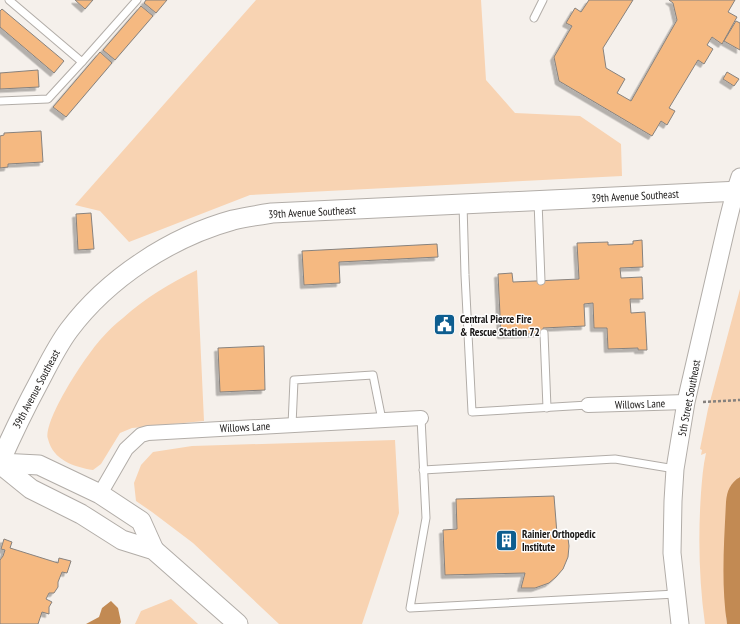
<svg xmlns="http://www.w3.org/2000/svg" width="740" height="624" font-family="'PT Sans Narrow',sans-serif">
<defs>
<filter id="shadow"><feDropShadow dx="-3.5" dy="3.5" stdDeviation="0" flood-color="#0004"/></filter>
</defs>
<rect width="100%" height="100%" fill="#f5f0eb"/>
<!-- green -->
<g fill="#f8d3b2">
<path d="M256,0H481L486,80L515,113L580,116L621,144L622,176L250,195L129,242L100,211L75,205Z"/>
<path d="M197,270L204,421L132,428L120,433L101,464L93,470C74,467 53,460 48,439C43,420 87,354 101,339C108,331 115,324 123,318C145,298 170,283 197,270Z"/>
<path d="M740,289V477L738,478L726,618L727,624H705C699,581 698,536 701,493C702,480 703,466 706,453L701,455L702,450L700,449L708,409Z"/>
<path d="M395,440L399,513L362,624H279L193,543L152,512L136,501L134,483L141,465L153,452L192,446Z"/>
<path d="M171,599L198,624H135L141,611Z"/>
</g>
<!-- water -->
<g fill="#c28a53">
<path d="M740,477V624H727C721,584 724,543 726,502C727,491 730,483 740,477Z"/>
<path d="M111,601L118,608L121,622L120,624H86L99,617L102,608Z"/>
</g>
<!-- building -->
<g fill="#f5b981" stroke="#87827e" filter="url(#shadow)">
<path d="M75,0H93L85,9Z"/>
<path d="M146,0H167L156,13L144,3Z"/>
<path d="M589,0H633L603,48L606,68L625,79L617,93L631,101L677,20L673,3L669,0H735L728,12L737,17L722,44L712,37L707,45L713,49L704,64L698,60L669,108L675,111L667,125L661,121L652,136L559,81L554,57L572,26L566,23L575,8L581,12Z"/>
<path d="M141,6L153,16L115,60L103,50Z"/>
<path d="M2,9L64,61L54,73L0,27V11Z"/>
<path d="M736,21L740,23V50L724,41Z"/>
<path d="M100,52L112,63L66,117L53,107Z"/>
<path d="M38,70L39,87L0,89V73Z"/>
<path d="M727,72L739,79L734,86L723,79Z"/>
<path d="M41,131L43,162L8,164V167L0,168V136L4,135V133Z"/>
<path d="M91,213L94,249L78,250L76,214Z"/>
<path d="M642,240L643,267L620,268L621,278L642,277L643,299H630L631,313L645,312L647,350H638V348L608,349L607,328H594L593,303L584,304L585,326L543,328L544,333L501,335L498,274L512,273L513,282L579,279L577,243L608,242V245L633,244V241Z"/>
<path d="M437,244L438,257L339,262L340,283L304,285L302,251Z"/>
<path d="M264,346L265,390L220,392L218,348Z"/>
<path d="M554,496L557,534L567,530L569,546L568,557L563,569L556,577L549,583L535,588H521L525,573L445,575L443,530L457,529L456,499Z"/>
<path d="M4,539L12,542L10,548L58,563L59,558L71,561L67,573L62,572L58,582V587L54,593H49L46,599L52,602L49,607V614L42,612L38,624H0V560L3,556L5,550L1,549Z"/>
</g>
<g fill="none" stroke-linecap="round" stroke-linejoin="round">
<defs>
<g id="service">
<path d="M9,0L82,62L137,0"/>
<path d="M534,18L543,0"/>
<path d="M0,101L48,99L82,62"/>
<path d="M538,201L541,281"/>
<path d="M463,204L465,275L472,412L588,405"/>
<path d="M544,333L547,408"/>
<path d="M421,418L426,518L410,608L676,594"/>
<path d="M292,425L294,380L373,375L382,420"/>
<path d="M423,470L615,459L675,469"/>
</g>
<g id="minor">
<path d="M588,405L686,402"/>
<path d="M100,494L126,449L141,435L148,433L421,418"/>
</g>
<path id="tertiary" d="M680,624L672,553L673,501L675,469L686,402L727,224L735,192L740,177"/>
<g id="secondary">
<path d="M0,462C12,435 25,408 39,382C48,365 57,346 69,330C108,278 171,237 233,220C246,217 259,215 272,213L740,191"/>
<path d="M0,463L39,465L100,494L141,521L154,550"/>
<path d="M0,464L31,489L81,514L122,540L154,550L238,624"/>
</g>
</defs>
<!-- service casing -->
<use href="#service" stroke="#b2ada8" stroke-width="9"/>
<!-- minor casing -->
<use href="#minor" stroke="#b2ada8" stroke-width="16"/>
<!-- tertiary casing -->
<use href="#tertiary" stroke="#b2ada8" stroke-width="19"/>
<!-- secondary casing -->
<use href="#secondary" stroke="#b2ada8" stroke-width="21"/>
<!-- path -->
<path stroke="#85817e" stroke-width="2.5" stroke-dasharray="3 2" stroke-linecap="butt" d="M703,402L740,400"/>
<!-- service -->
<use href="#service" stroke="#fff" stroke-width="7"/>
<!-- minor -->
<use href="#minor" stroke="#fff" stroke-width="14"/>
<!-- tertiary -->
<use href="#tertiary" stroke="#fff" stroke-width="17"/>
<!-- secondary -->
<use href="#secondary" stroke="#fff" stroke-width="19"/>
</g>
<!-- icons -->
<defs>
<symbol id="civic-square" viewBox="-11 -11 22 22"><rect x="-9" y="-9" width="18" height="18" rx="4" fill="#0d5d8f" stroke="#fefefe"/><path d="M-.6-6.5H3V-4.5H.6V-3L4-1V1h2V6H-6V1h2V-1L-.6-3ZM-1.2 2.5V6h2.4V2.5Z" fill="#fff"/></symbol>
<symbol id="building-square" viewBox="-11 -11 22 22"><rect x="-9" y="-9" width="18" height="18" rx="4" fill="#0d5d8f" stroke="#fefefe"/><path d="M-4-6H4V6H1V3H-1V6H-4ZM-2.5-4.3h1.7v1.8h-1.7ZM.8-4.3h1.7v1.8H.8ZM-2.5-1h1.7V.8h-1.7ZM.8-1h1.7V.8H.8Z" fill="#fff"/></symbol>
</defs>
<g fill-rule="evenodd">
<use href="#civic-square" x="432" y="312" width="25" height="25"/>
<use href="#building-square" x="494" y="528" width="25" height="25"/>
</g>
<g text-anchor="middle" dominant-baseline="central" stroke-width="3" stroke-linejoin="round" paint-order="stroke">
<!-- street labels -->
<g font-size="11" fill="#191716" stroke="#fefefe">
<text transform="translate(635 196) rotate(-3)">39th Avenue Southeast</text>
<text transform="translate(312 212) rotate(-3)">39th Avenue Southeast</text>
<text transform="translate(36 389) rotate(-62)">39th Avenue Southeast</text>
<text transform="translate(689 398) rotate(-79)">5th Street Southeast</text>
<text transform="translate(640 404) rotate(-2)">Willows Lane</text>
<text transform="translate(245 427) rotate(-3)">Willows Lane</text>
</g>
<!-- poi labels -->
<g font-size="11" font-weight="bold" fill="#191716" stroke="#fefefe" text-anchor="start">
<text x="460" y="319">Central Pierce Fire<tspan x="460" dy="13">&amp; Rescue Station 72</tspan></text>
<text x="522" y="534">Rainier Orthopedic<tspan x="522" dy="13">Institute</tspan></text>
</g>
</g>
</svg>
